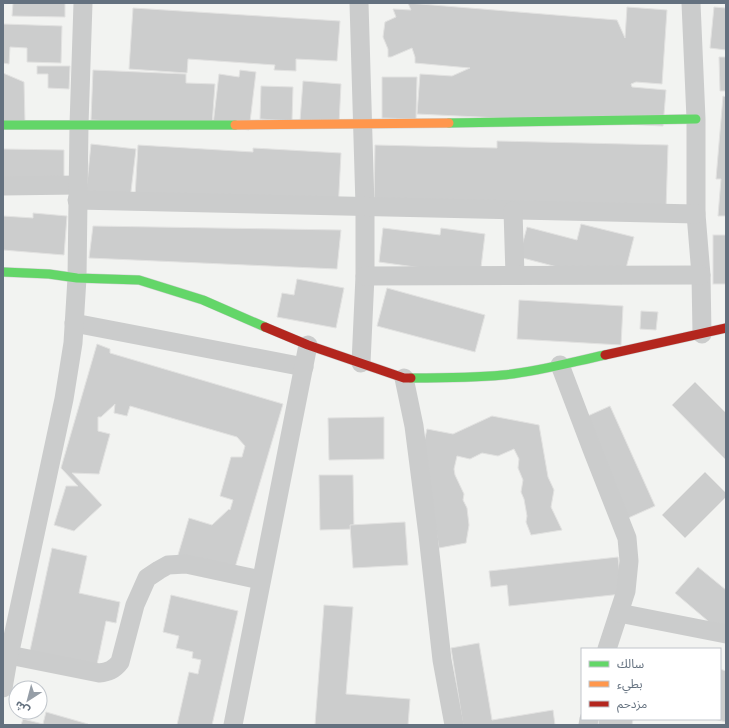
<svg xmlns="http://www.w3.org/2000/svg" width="729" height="728" font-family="'Alegreya Sans','Noto Sans Arabic',sans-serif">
<rect width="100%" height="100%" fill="#f2f3f1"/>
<!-- building -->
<g fill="#cccdcd" stroke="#e2e2e1">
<path d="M13,3H65V17L12,16Z"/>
<path d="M408,3L617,20L625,38L627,7L667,10L662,84L636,82L631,84L632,87L666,90L663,126L417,114L420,74L452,76L470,68L415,63V57L412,48L391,57H388V49L383,37L385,22L396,17L393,9L411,10Z"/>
<path d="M714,7L726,8V50L710,48Z"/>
<path d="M133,8L340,21L337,61L296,59V71L274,70L275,65L188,59L187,73L129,69Z"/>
<path d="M3,24L62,26L61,63L27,62V48L10,47L9,64L3,63Z"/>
<path d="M719,57H726V91H720Z"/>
<path d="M37,66H70L69,89L48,88V74H37Z"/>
<path d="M93,70L186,74V83L215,84L212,126L91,120Z"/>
<path d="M240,70L256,72L249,130L213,125L219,74L239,77Z"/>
<path d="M3,73L24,82L25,122H3Z"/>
<path d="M382,77H417L416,119L382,118Z"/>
<path d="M303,81L341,84L339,124L300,121Z"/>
<path d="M261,86L293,87L292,121L260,119Z"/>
<path d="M723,96L726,97V216H718L721,179H716Z"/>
<path d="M497,141L668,145L666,209L374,206L375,145L497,148Z"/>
<path d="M91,144L136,149L129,208L85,203Z"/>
<path d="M138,145L253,152V148L341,153L338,211L135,197Z"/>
<path d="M3,149L64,150V186L3,185Z"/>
<path d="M33,213L67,216L64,255L3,250V216L33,218Z"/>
<path d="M581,224L634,237L622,284L519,257L527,227L577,240Z"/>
<path d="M93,226L341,230L337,269L89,258Z"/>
<path d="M383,228L440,235L441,228L485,234L480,276L379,262Z"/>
<rect x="713" y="235" width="13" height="49"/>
<path d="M297,279L344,288L336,328L277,317L282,293L294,295Z"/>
<path d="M387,288L485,315L475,352L377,326Z"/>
<path d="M519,300L623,306L621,345L517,339Z"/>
<path d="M641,311L658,312L656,330L640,329Z"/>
<path d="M97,344L110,349V353L283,404L234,571L178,555L189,518L212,525L229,509L230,510L233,500L220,496L231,457H242L245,446L237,437L130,406L127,416L114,413L115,404L101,417H98V431L110,434L99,474L72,473L102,505L74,531L54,525L66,486H78L61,468Z"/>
<path d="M695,382L726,413V460L672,405Z"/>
<path d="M610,406L655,506L626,519L581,419Z"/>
<path d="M492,416L539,425L548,477L554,490L551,507L562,530L531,535L526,522L527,516L524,499L521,492L523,480L518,468L519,459L514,449L498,456L482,453L470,459L457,456L454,469L455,475L464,494L463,500L467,508L469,525L466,543L439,548L422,451L427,429L453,434Z"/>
<path d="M384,417V459L329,460L328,418Z"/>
<path d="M705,472L726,493V497L685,538L662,515Z"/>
<path d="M319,475H353L354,529L320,530Z"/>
<path d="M405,522L408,565L353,568L350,525Z"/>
<path d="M52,548L87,556L79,593L120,602L116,623L106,621L95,674L28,660Z"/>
<path d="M618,557L622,594L509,606L507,585L491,587L489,571Z"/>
<path d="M698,567L726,590V627L721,632L675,593Z"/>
<path d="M171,595L238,611L212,725H177L189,672L198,674L201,660L192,658L193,652L176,648L179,636L163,632Z"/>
<path d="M324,605L353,607L346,694L410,699L408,725H315Z"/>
<path d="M479,643L492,720L553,710L555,725H463L451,648Z"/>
<path d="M720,669L726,671V722L714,719H720Z"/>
<path d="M46,712L88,724V725H21L23,719L43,724Z"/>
<path d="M599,719H633L632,725H598Z"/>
</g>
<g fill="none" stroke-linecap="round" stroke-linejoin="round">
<defs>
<g id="fast">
<path d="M449,123L696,119"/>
<path d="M3,125H235"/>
<path d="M3,272L49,274L77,278L139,280L203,300L265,327"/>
<path d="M411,378C442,378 473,378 503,375C537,372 572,362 605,355"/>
</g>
<path id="slow" d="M235,125L449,123"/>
<g id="jam">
<path d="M265,327L308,345L404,378H411"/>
<path d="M605,355L726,328"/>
</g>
</defs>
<!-- fast casing -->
<use href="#fast" stroke="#cecfcf" stroke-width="10"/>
<!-- slow casing -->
<use href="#slow" stroke="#cecfcf" stroke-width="10"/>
<!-- jam casing -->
<use href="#jam" stroke="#cecfcf" stroke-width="10"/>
<!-- street -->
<g stroke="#cbcccc" stroke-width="19">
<path d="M359,3L365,206V276L361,363"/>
<path d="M691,3L696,119V214L701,275L702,334"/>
<path d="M3,186L78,185"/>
<path d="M77,200L696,214"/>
<path d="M513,211L515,275"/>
<path d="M365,276L701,275"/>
<path d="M74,323L304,367"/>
<path d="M560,365L593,452L627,538L629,561L626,591L607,649"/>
<path d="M404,378L414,426L428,535L442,660L454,725"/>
<path d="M619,613L726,634"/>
<path d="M9,655L99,673C108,672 114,670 120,662L135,605L147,578L159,570L168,565L186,564L261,580"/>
<path d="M3,688L7,665L64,399L73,343L77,278L79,125L83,3"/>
<path d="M233,725L308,345"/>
<path d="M588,725L589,719"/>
</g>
<!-- fast -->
<use href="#fast" stroke="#63d668" stroke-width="9"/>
<!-- slow -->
<use href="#slow" stroke="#ff974d" stroke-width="9"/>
<!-- jam -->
<use href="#jam" stroke="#b3261e" stroke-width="9"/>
</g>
<!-- border -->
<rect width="729" height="728" fill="none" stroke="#64717f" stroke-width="8"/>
<!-- legend -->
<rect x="581" y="648" width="140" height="72" fill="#ffffff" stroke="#c1c6cc"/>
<rect x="589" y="661" width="20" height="6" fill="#63d668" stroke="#c1c6cc"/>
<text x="617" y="668" font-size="12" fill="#64717f">سالك</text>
<rect x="589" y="681" width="20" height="6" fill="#ff974d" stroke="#c1c6cc"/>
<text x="617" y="688" font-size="12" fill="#64717f">بطيء</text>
<rect x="589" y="701" width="20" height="6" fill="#b3261e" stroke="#c1c6cc"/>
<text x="617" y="708" font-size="12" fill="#64717f">مزدحم</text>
<!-- north arrow -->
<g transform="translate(28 700) rotate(216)"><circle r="19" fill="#ffffff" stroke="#c1c6cc"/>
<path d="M0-3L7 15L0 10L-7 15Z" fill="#969ea7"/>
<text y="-6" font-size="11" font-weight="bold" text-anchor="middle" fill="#64717f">ش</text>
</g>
</svg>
